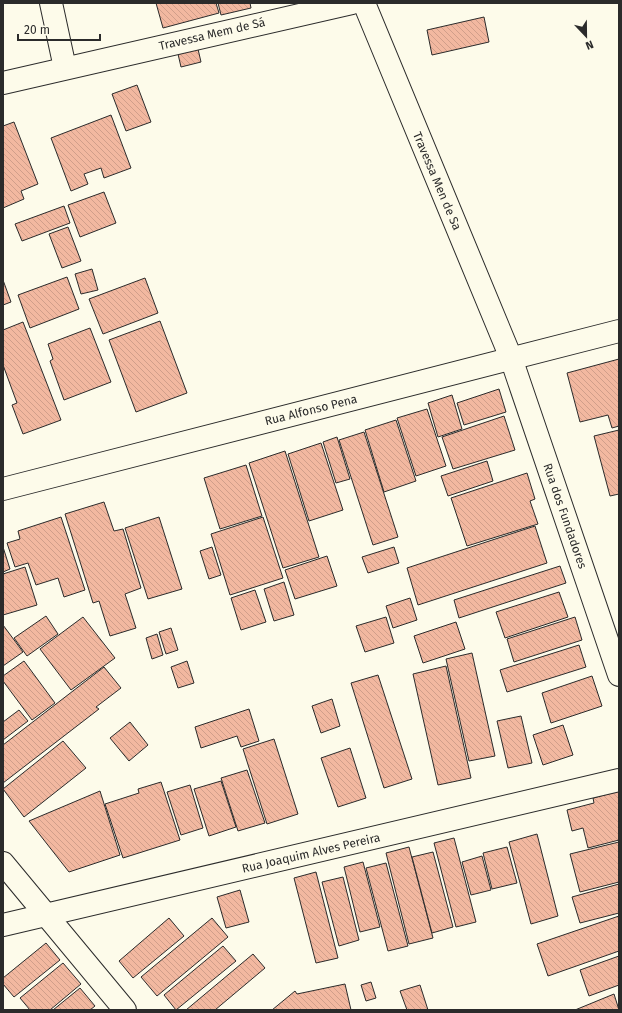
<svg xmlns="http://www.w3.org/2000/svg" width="622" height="1013" font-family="'Fira Sans',sans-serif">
<defs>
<pattern id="building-back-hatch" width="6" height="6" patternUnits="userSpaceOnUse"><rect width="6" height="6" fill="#f2b8a0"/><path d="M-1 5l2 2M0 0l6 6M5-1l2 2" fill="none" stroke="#d09e8a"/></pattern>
</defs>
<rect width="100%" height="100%" fill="#fdfbea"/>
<!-- building -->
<g fill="url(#building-back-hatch)" stroke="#2b2b2b">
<path d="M156,3H216L219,13L163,28Z"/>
<path d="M218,3H250L251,8L221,15Z"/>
<path d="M484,17L489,42L432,55L427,30Z"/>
<path d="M198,49L201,62L181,67L178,54Z"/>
<path d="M137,85L151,122L126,131L112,94Z"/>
<path d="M111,115L131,168L104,178L101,168L84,174L88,184L71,191L51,138Z"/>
<path d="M14,122L38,184L21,191L24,199L3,208V126Z"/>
<path d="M104,192L116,223L80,237L68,205Z"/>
<path d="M64,206L70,223L22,241L15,224Z"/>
<path d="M68,227L81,261L62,268L49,234Z"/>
<path d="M92,269L98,290L81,294L75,274Z"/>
<path d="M67,277L79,309L30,328L18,295Z"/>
<path d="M145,278L158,313L103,334L89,299Z"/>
<path d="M3,280L11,302L3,305Z"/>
<path d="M160,321L187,393L136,412L109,340Z"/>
<path d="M23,322L61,420L23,434L12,405L17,403L3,365V330Z"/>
<path d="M90,328L111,382L64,400L50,361L53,359L48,344Z"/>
<path d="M619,359V426L612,428L608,415L580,422L567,373Z"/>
<path d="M499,389L506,412L464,425L457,403Z"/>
<path d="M452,395L462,429L438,437L428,403Z"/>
<path d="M427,409L446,466L416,476L397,418Z"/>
<path d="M504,416L515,450L453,469L442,437Z"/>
<path d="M396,420L416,481L384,492L365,430Z"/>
<path d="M619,430V494L610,496L594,436Z"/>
<path d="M364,432L398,537L373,545L339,440Z"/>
<path d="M337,437L350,479L336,483L323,442Z"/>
<path d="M321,443L343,510L309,521L288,454Z"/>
<path d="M285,451L319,557L283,568L249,463Z"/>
<path d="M487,461L493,481L448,496L441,476Z"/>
<path d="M246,465L262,516L220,529L204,478Z"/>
<path d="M527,473L535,499L530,501L538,524L467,546L451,498Z"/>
<path d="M104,502L114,531L123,529L141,588L125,594L136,628L110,636L99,601L93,603L65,514Z"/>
<path d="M61,517L85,590L64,597L58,578L36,585L28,563L15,567L7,543L20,539L18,531Z"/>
<path d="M159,517L182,589L148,599L125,528Z"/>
<path d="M263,517L283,578L230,595L211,534Z"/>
<path d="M535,526L547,563L418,605L407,568Z"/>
<path d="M3,547L10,569L3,572Z"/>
<path d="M212,547L221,575L209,579L200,551Z"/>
<path d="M394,547L399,563L368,573L362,557Z"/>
<path d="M327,556L337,586L295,599L285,570Z"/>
<path d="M560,566L566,583L459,618L454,600Z"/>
<path d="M25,567L37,605L3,615V574Z"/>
<path d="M284,582L294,615L274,621L264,589Z"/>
<path d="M255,590L266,622L241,630L231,598Z"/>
<path d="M559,592L568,617L505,638L496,612Z"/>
<path d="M410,598L417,620L393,628L386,606Z"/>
<path d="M46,616L58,634L27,656L14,638Z"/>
<path d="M83,617L115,658L71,690L40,649Z"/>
<path d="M386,617L394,643L365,652L356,626Z"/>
<path d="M575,617L582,640L514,662L507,639Z"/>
<path d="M456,622L465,649L423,663L414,636Z"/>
<path d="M3,625L23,652L3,666Z"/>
<path d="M171,628L178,650L166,654L159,632Z"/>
<path d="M157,634L163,655L152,659L146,638Z"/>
<path d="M579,645L586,667L507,692L500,670Z"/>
<path d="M472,653L495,756L469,761L446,659Z"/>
<path d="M24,661L55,703L32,720L3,681V676Z"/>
<path d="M187,661L194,683L178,688L171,667Z"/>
<path d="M446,666L471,778L438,785L413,674Z"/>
<path d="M104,667L121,688L96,707L99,709L3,783V745Z"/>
<path d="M378,675L412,779L384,788L351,683Z"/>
<path d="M592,676L602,706L551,723L542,693Z"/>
<path d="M332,699L340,726L321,733L312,706Z"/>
<path d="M249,709L259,741L241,747L237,736L201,748L195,727Z"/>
<path d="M19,710L28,721L3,740V722Z"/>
<path d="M521,716L532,763L508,768L497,721Z"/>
<path d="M130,722L148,745L129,761L110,738Z"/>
<path d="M563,725L573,755L543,765L533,735Z"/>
<path d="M274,739L298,814L267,824L243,749Z"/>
<path d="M63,741L86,768L24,817L3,789Z"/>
<path d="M350,748L366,798L338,807L321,758Z"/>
<path d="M247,770L265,823L238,831L221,778Z"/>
<path d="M221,781L236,827L209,836L194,789Z"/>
<path d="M161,782L180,840L123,858L105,804L139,793L138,789Z"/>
<path d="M190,785L203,828L181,835L167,792Z"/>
<path d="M100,791L120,855L69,872L29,821Z"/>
<path d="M619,791V840L588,848L583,828L572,831L567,810L594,803L593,798Z"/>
<path d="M537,834L558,916L531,924L509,842Z"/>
<path d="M454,838L476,922L456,927L434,843Z"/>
<path d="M619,842V882L580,892L570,854Z"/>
<path d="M409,847L433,938L409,944L386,853Z"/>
<path d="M507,847L517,883L492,889L483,853Z"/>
<path d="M433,852L453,927L432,933L412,857Z"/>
<path d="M482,856L491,890L471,895L462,862Z"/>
<path d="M363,862L380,927L360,932L344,867Z"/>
<path d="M386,863L408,946L388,951L366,868Z"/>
<path d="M316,872L338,958L316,963L294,878Z"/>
<path d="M343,877L359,940L339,946L322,882Z"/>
<path d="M619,884V913L580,923L572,897Z"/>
<path d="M240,890L249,922L226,928L217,897Z"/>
<path d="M619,916V951L548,976L537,944Z"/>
<path d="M169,918L184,936L133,978L119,961Z"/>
<path d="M212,918L228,937L157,996L141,977Z"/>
<path d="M46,943L60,960L14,997L3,984V978Z"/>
<path d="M223,946L236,961L176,1010L164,995Z"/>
<path d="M253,954L265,968L215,1010H186Z"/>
<path d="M619,956V985L589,996L580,970Z"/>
<path d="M63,963L81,984L50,1010H30L20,998Z"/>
<path d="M371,982L376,998L366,1001L361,985Z"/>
<path d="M345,984L351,1010H272L295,991L297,994Z"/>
<path d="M420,985L428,1010H407L400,991Z"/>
<path d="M80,988L95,1006L90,1010H53Z"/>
<path d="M614,994L619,1010H575Z"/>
</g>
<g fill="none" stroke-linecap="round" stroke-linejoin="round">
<defs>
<g id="minor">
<path d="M51,3L65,68"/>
<path d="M364,3L511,358L619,675"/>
<path d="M3,83L352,3"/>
<path d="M3,489L619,331"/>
<path d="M3,863L125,1010"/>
<path d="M3,925L619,780"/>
</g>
</defs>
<!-- minor casing -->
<use href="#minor" stroke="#2b2b2b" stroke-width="24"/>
<!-- minor -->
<use href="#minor" stroke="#fdfbea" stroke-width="22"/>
</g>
<g text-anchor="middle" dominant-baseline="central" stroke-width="3" stroke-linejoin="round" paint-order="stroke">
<!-- street labels -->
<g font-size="12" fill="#2b2b2b" stroke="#fdfbea">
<text transform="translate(212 34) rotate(-13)">Travessa Mem de Sá</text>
<text transform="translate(437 181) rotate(67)">Travessa Men de Sa</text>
<text transform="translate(311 410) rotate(-14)">Rua Alfonso Pena</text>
<text transform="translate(565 516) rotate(71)">Rua dos Fundadores</text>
<text transform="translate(311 853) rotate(-13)">Rua Joaquim Alves Pereira</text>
</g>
</g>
<!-- border -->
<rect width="622" height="1013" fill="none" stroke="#2b2b2b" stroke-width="8"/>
<!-- north arrow -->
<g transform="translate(586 36) rotate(158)" stroke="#fdfbea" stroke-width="3" paint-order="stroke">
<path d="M0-3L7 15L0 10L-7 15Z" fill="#2b2b2b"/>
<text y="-6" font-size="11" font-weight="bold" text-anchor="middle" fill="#2b2b2b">N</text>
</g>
<!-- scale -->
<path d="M18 34v6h82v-6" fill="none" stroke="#2b2b2b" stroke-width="2"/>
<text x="24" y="34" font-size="12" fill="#2b2b2b" stroke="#fdfbea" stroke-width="3" paint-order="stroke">20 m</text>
</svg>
